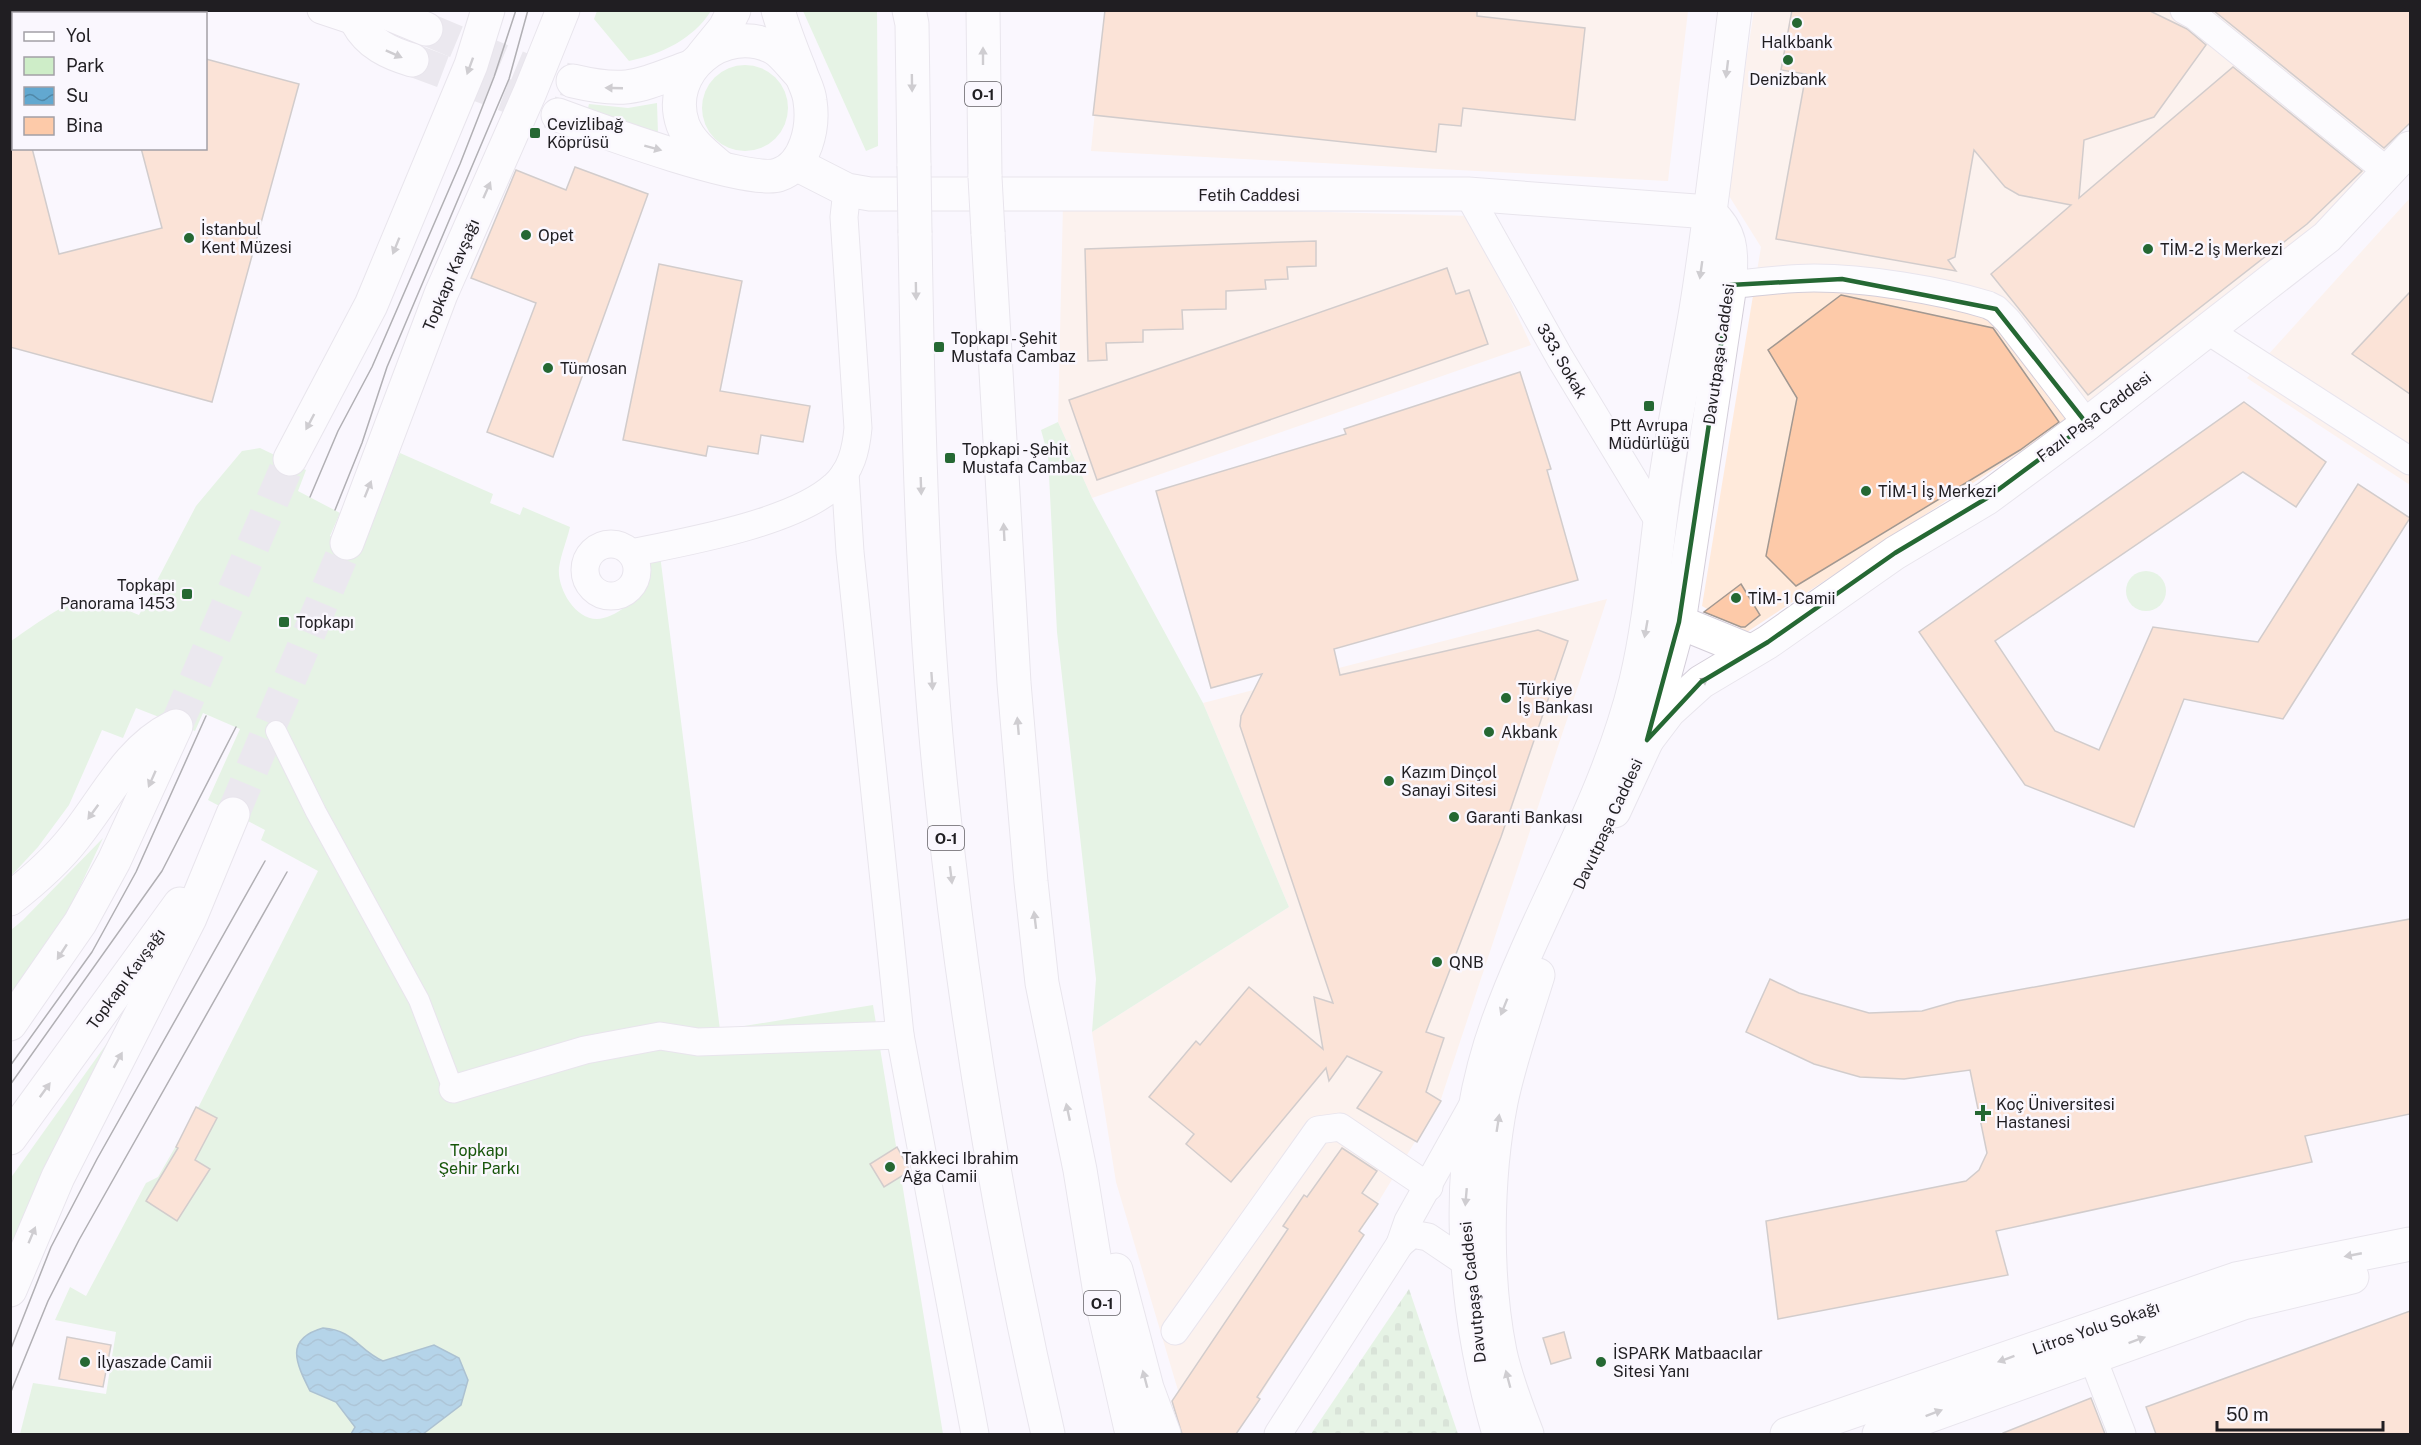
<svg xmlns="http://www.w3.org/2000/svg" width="2421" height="1445" font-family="'Public Sans',sans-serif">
<defs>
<pattern id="cemetery-stones" width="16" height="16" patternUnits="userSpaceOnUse" patternTransform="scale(1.5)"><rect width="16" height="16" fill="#ceedc8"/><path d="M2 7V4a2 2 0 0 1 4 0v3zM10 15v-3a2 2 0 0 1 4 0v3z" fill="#b1cbac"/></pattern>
<pattern id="water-waves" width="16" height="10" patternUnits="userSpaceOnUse" patternTransform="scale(1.5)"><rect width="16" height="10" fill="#62a8d0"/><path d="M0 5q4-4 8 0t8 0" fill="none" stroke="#5088a8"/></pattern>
</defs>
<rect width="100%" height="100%" fill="#faf7fe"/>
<!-- industrial -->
<g fill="#ffeadb">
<path d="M1105,11H1688L1668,181L1091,151Z"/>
<path d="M1754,11H2410V122L2332,212L2099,400L1747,632L1702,606L1761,247L1726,191Z"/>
<path d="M2410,198V485L2247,378Z"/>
<path d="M1063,205L1471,216L1531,345L1092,498L1058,422Z"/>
<path d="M1607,599L1441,1099L1237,1434H1191L1116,1182L1092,1032L1289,907L1203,703Z"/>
</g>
<!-- green -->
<g fill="#ceedc8">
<path d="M597,11V10L711,11C693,39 662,54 629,61L594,19Z"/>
<path d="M803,11H877L878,146L866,151Z"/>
<circle cx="745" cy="108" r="43"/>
<path d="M657,103L658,134L588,108L589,104L628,108Z"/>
<path d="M1058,422L1092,498L1203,703L1289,907L1092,1032L1096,979L1057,632L1048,455L1041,430Z"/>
<path d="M260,448L306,470L298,491L340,513L330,536L356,550L400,453L493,494L490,503L520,515L523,507L570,527C567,540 561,554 559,568C557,587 574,619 597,619C613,619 642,598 647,582C649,575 647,566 647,559L660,555L720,1030L873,1005L943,1434H20L33,1383L106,1394L116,1332L55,1320L70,1287L86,1296L146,1183L158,1177L199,1106L318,871L261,840L265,830L208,800L240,729L203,713L195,731L136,708L123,738L102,730L69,805L38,847L11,876L10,642C27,630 61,605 80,600C99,595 122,608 139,615L196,506L242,451Z"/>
<circle cx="2146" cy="591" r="20"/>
<path d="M103,838L68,912L11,996V930L23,920Z"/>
<path d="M145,990L11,1249L10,1179Z"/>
</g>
<!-- cemetery -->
<path fill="url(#cemetery-stones)" d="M1409,1289L1458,1434H1311Z"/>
<!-- water -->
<path fill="url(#water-waves)" stroke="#4e7f9c" stroke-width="1.5" d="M323,1328C354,1330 358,1350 383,1361L434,1345L459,1358L468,1380L461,1405L423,1434H351L355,1427L336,1402L310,1391C296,1363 284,1339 323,1328Z"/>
<!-- building -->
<g fill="#fdcaa9" stroke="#a29891" stroke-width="1.5">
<path d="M1105,10H1477V16L1585,28L1575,120L1463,108L1461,126L1439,124L1436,152L1093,115Z"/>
<path d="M1792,10H2148L2187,29L2206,45L2154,117L2084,140L2079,198L2233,67L2362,171L2307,224L2088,395L1991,274L2071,205L2019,195L2005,187L1974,150L1955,257L1948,260L1956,271L1776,239L1806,74L1781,70Z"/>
<path d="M2213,10H2410V123L2384,148Z"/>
<path d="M206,59L299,84L212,402L10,347V148H32L59,254L162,228L141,148H206Z"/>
<path d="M575,167L648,194L553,457L487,432L536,303L471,278L516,170L566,190Z"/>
<path d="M1316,241V266L1287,267L1288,279L1265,280L1266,289L1226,291V309L1182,310L1183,329L1143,330V342L1106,343L1107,360L1088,361L1085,249Z"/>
<path d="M659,264L742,281L720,391L810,406L803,442L761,435L758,454L708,446L706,456L623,440Z"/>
<path d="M1447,268L1456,294L1469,290L1488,344L1097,480L1069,400Z"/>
<path d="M2410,292V394L2352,354Z"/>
<path d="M1841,295L1993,328L2059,422L2020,450L1796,586L1766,556L1797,398L1768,350Z"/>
<path d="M1520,372L1551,469L1547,470L1578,580L1334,649L1340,675L1538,630L1568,641L1501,837L1426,1032L1444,1038L1426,1092L1441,1101L1417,1142L1357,1108L1382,1072L1347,1056L1329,1081L1326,1068L1231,1182L1186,1144L1194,1134L1149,1097L1196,1041L1200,1045L1249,987L1323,1049L1314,997L1333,1003L1240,726L1241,716L1262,674L1211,688L1156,491L1346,434L1344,429Z"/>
<path d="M2244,402L2326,462L2296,507L2243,472L1995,641L2055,731L2099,750L2153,627L2258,642L2358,484L2410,518L2283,719L2184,699L2134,827L2025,785L1919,632Z"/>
<path d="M1741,584L1760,615L1745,627H1741L1704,612Z"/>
<path d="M2410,919V1114L2305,1136L2312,1162L1996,1231L2008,1275L1778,1319L1766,1221L1966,1181L1979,1170L1987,1153L1970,1070L1904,1079L1860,1077L1814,1064L1746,1032L1770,979L1799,993L1869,1013L1922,1011L1957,1001Z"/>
<path d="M196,1107L217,1118L195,1160L210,1169L177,1221L146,1201L178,1148L176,1147Z"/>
<path d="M897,1147L910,1171L884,1187L870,1164Z"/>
<path d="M1342,1148L1377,1171L1362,1193L1378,1204L1359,1231L1364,1235L1257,1397L1260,1399L1236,1434H1182L1172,1401L1288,1229L1283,1226L1304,1195L1307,1197Z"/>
<path d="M2410,1311V1434H2156L2146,1407Z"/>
<path d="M1564,1332L1571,1358L1551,1364L1543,1338Z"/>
<path d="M67,1337L111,1345L103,1387L59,1379Z"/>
<path d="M2091,1398L2105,1434H2003V1433Z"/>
</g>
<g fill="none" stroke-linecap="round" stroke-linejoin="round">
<!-- primary-tunnel -->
<g stroke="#d9d6dd" stroke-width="33" stroke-dasharray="33 16" stroke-linecap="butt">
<path d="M426,29L522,69L573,81"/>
<path d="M412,60L558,115"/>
<path d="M176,726L290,459"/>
<path d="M233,814L347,543"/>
</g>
<defs>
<path id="pedestrian" d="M276,731L316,812L419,1000L453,1089"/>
<g id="minor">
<path d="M321,10L357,22"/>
<path d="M2184,10L2195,16L2388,172"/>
<path d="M1468,194L1560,358L1661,525"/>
<path d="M1730,285C1758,282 1786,278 1814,278C1865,278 1939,290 1988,305L1996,309L2008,321L2087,424"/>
<path d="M2207,330L2410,461"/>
<path d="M845,473L850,552L900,1035L975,1434"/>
<circle cx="611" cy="570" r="26"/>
<path d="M631,553C685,542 794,523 834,486C851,471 856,450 858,428L844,217L847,190"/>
<path d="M453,1089L585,1050L660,1036L698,1042L900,1035"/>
<path d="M1400,1244L1412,1234L1428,1237L1468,1264"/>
<path d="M1175,1331L1318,1130L1340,1127L1429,1187"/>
<path d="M2085,1338L2122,1434"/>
<path d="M1278,1434L1400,1244L1408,1221L1471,1108"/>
</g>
<g id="tertiary">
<path d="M1679,622L1750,651"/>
<path d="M1647,740L1669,711L1701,682L1768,642L1895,553L1987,498L2087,424L2327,237L2410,148"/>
</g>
<g id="secondary">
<path d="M1787,1434L2236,1279L2410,1244"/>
<path d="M1879,1434L2243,1303L2352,1277"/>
</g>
<g id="primary">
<path d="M358,10L357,22C369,44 389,53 412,60"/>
<path d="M380,10L426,29"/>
<path d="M703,55L725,28L734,10"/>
<path d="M573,81C628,94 638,86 690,67"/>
<path d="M558,115C596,129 747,185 778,175C806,166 814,127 810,101C809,90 803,81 800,71C792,51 784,31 778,10"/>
<path d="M796,164L847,190L870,194H1468L1709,212"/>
<path d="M719,166C705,154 690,143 683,125C664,71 724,22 774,48C784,54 792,66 800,74"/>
<path d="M290,459L371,305L471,65L488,10"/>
<path d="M347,543L441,294L530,92L563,10"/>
<path d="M1614,811L1647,740L1679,622L1730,285C1731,253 1734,235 1709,212"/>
<path d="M10,899C33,881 56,861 74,838C104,801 128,750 172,728"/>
<path d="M10,1024L80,923L114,861L176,726"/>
<path d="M10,1138L180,904"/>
<path d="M10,1290L58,1177L190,918L233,814"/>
<path d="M1499,1434C1461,1302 1450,1154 1498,1022C1540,906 1607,801 1636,681C1651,618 1655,554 1664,491C1672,431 1686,370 1696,310C1712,211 1722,110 1735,10"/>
<path d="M1527,1434C1517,1408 1506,1380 1500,1352C1485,1277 1486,1178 1501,1102C1510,1059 1525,1017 1538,975"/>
</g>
<g id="trunk">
<path d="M909,10L912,24L914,166"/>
<path d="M983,10L985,177"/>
<path d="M915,233C918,421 922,610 942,798C964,1012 1000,1225 1048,1434"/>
<path d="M988,233L1014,683L1031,882L1042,983L1080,1170L1100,1293L1132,1434"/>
<path d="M1116,1270L1147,1388L1164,1434"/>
</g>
</defs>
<!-- pedestrian casing -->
<use href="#pedestrian" stroke="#d4ced9" stroke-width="22"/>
<!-- minor casing -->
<use href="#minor" stroke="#d4ced9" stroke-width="29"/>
<!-- tertiary casing -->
<use href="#tertiary" stroke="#d4ced9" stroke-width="35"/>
<!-- secondary casing -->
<use href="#secondary" stroke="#d4ced9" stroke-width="35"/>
<!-- primary casing -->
<use href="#primary" stroke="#d4ced9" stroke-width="35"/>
<!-- trunk casing -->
<use href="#trunk" stroke="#d4ced9" stroke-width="35"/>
<!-- pedestrian -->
<use href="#pedestrian" stroke="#fff" stroke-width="20"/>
<!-- minor -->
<use href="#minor" stroke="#fff" stroke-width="27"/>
<!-- tertiary -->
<use href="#tertiary" stroke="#fff" stroke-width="33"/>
<!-- secondary -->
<use href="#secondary" stroke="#fff" stroke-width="33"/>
<!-- primary -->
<use href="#primary" stroke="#fff" stroke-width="33"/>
<!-- trunk -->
<use href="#trunk" stroke="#fff" stroke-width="33"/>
<!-- tram -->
<g stroke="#59575b" stroke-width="1.5">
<path d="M310,497L338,431L372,367L460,164L494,77L516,10"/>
<path d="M335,510L362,443L387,367L509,79L528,10"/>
<path d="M10,1066L92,952L136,872L206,716"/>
<path d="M10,1085L162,871L236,727"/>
<path d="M10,1351L51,1247L97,1159L265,861"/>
<path d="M10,1394L48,1301L79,1240L287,872"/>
</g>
<defs>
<g id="trunk-bridge">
<path d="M914,166L915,233"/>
<path d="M985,177L988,233"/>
</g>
</defs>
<!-- trunk-bridge casing -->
<use href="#trunk-bridge" stroke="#d4ced9" stroke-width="35" stroke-linecap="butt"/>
<!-- trunk-bridge -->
<use href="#trunk-bridge" stroke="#fff" stroke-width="33"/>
</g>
<!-- one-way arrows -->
<defs><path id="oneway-solid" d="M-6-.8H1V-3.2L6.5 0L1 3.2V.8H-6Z" transform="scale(1.5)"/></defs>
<g fill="#9b9a9c">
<use href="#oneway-solid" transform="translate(394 54) rotate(24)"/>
<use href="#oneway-solid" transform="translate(983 56) rotate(-90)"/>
<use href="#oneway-solid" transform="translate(470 66) rotate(110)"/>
<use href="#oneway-solid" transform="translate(1727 69) rotate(97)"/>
<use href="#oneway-solid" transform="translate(912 83) rotate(89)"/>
<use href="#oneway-solid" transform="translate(614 88) rotate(-178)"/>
<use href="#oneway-solid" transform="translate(653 148) rotate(15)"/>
<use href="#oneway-solid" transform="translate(487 190) rotate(-66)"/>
<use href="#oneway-solid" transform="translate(396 246) rotate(112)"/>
<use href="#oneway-solid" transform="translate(1701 270) rotate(98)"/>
<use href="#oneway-solid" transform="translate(916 291) rotate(89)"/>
<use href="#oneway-solid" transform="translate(310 422) rotate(118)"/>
<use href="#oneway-solid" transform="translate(921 486) rotate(88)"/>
<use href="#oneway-solid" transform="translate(368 489) rotate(-68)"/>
<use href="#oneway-solid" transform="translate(1004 532) rotate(-93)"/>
<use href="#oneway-solid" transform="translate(1646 629) rotate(100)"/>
<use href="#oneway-solid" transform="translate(932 681) rotate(86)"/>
<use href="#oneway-solid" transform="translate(1701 683) rotate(-38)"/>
<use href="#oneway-solid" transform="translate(1018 726) rotate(-95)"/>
<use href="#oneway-solid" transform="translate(152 779) rotate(114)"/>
<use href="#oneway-solid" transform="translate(93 812) rotate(126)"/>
<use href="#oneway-solid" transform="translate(951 875) rotate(83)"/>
<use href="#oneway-solid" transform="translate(1035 920) rotate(-97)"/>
<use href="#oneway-solid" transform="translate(62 952) rotate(123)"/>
<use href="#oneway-solid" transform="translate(1504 1007) rotate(112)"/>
<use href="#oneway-solid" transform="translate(118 1060) rotate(-61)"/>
<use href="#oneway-solid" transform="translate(45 1090) rotate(-54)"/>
<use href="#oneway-solid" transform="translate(1068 1112) rotate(-102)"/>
<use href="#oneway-solid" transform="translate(1498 1123) rotate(-81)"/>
<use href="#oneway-solid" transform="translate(1466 1197) rotate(95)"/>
<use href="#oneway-solid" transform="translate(32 1235) rotate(-67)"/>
<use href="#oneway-solid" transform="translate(2353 1255) rotate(169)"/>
<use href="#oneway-solid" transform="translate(2137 1340) rotate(-20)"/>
<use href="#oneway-solid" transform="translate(2006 1359) rotate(160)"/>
<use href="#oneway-solid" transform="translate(1145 1379) rotate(-105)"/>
<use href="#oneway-solid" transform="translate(1508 1379) rotate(-105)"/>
<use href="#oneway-solid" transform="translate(1934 1413) rotate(-21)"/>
</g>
<!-- marked area -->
<path d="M0 0H2421V1445H0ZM1842,279L1996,309L2087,424L1987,498L1895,553L1768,642L1701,682L1647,740L1679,622L1730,285Z" fill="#faf7fe" fill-opacity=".55" fill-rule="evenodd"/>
<path fill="none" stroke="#256833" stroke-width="4.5" stroke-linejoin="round" d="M1842,279L1996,309L2087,424L1987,498L1895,553L1768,642L1701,682L1647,740L1679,622L1730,285Z"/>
<!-- markers -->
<g fill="#256833" stroke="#faf7fe" stroke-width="2">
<circle cx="1797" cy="23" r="6"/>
<circle cx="1788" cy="60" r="6"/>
<rect x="529" y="127" width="12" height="12" rx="3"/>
<circle cx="526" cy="235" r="6"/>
<circle cx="189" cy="238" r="6"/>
<circle cx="2148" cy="249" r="6"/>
<rect x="933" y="341" width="12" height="12" rx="3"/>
<circle cx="548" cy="368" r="6"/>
<rect x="1643" y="400" width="12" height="12" rx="3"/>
<rect x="944" y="452" width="12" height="12" rx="3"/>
<circle cx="1866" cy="491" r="6"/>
<rect x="181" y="588" width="12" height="12" rx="3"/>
<circle cx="1736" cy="598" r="6"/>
<rect x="278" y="616" width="12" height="12" rx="3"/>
<circle cx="1506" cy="698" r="6"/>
<circle cx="1489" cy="732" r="6"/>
<circle cx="1389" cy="781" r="6"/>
<circle cx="1454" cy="817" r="6"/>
<circle cx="1437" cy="962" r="6"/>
<path d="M1980 1104h6v6h6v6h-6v6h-6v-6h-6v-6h6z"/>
<circle cx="890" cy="1167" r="6"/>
<circle cx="85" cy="1362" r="6"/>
<circle cx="1601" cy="1362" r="6"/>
</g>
<g text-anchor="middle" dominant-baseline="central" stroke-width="5" stroke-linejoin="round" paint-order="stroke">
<!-- shield labels -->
<g fill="#faf7fe" stroke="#615f64" stroke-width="1.5">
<rect x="965" y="82" width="36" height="24" rx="4.5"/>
<rect x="928" y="826" width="36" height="24" rx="4.5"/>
<rect x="1084" y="1291" width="36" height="24" rx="4.5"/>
</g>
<g font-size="15" font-weight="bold" fill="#201e22">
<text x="983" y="94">O-1</text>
<text x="946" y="838">O-1</text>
<text x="1102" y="1303">O-1</text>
</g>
<!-- poi labels -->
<g font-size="16" fill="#201e22" stroke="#faf7fe" text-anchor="start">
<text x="1797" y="42" text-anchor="middle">Halkbank</text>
<text x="1788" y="79" text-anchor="middle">Denizbank</text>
<text x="547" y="124">Cevizlibağ<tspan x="547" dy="18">Köprüsü</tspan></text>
<text x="201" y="229">İstanbul<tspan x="201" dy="18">Kent Müzesi</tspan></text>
<text x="538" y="235">Opet</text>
<text x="2160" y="249">TİM-2 İş Merkezi</text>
<text x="951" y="338">Topkapı - Şehit<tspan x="951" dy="18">Mustafa Cambaz</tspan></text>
<text x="560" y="368">Tümosan</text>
<text x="1649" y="425" text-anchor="middle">Ptt Avrupa<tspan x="1649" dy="18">Müdürlüğü</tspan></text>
<text x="962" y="449">Topkapi - Şehit<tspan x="962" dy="18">Mustafa Cambaz</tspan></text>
<text x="1878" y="491">TİM-1 İş Merkezi</text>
<text x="175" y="585" text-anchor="end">Topkapı<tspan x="175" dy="18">Panorama 1453</tspan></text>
<text x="1748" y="598">TİM- 1 Camii</text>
<text x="296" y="622">Topkapı</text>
<text x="1518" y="689">Türkiye<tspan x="1518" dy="18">İş Bankası</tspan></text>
<text x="1501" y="732">Akbank</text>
<text x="1401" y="772">Kazım Dinçol<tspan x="1401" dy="18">Sanayi Sitesi</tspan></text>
<text x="1466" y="817">Garanti Bankası</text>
<text x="1449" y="962">QNB</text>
<text x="1996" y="1104">Koç Üniversitesi<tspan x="1996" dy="18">Hastanesi</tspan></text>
<text x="902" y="1158">Takkeci Ibrahim<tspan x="902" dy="18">Ağa Camii</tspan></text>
<text x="1613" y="1353">İSPARK Matbaacılar<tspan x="1613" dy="18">Sitesi Yanı</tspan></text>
<text x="97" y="1362">İlyaszade Camii</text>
</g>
<!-- street labels -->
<g font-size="16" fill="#201e22" stroke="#faf7fe">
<text x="1249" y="195">Fetih Caddesi</text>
<text transform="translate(451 275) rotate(-67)">Topkapı Kavşağı</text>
<text transform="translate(1719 354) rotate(-82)">Davutpaşa Caddesi</text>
<text transform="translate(1562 361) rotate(60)">333. Sokak</text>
<text transform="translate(2094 417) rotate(-37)">Fazıl Paşa Caddesi</text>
<text transform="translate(1608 824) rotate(-65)">Davutpaşa Caddesi</text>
<text transform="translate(126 979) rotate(-54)">Topkapı Kavşağı</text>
<text transform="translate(1473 1292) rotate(-96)">Davutpaşa Caddesi</text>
<text transform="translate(2096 1328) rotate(-19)">Litros Yolu Sokağı</text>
</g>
<!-- park labels -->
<g font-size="16" fill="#17550a" stroke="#faf7fe">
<text x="479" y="1150">Topkapı<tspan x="479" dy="18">Şehir Parkı</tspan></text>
</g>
</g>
<!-- border -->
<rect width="2421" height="1445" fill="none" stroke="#201e22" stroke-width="24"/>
<!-- legend -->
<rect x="12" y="12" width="195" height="138" fill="#faf7fe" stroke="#a3a0a6" stroke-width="1.5"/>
<rect x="24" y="32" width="30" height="9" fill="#ffffff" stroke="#a3a0a6" stroke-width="1.5"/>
<text x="66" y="42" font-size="18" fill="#201e22">Yol</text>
<rect x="24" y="57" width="30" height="18" fill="#ceedc8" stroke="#a3a0a6" stroke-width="1.5"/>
<text x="66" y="72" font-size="18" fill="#201e22">Park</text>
<rect x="24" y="87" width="30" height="18" fill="url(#water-waves)" stroke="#a3a0a6" stroke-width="1.5"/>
<text x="66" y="102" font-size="18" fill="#201e22">Su</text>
<rect x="24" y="117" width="30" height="18" fill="#fdcaa9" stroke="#a3a0a6" stroke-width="1.5"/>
<text x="66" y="132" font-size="18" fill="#201e22">Bina</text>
<!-- scale -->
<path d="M2217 1421v9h166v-9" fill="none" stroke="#201e22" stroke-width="3"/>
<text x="2226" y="1421" font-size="18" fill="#201e22" stroke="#faf7fe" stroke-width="4.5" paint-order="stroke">50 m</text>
</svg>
